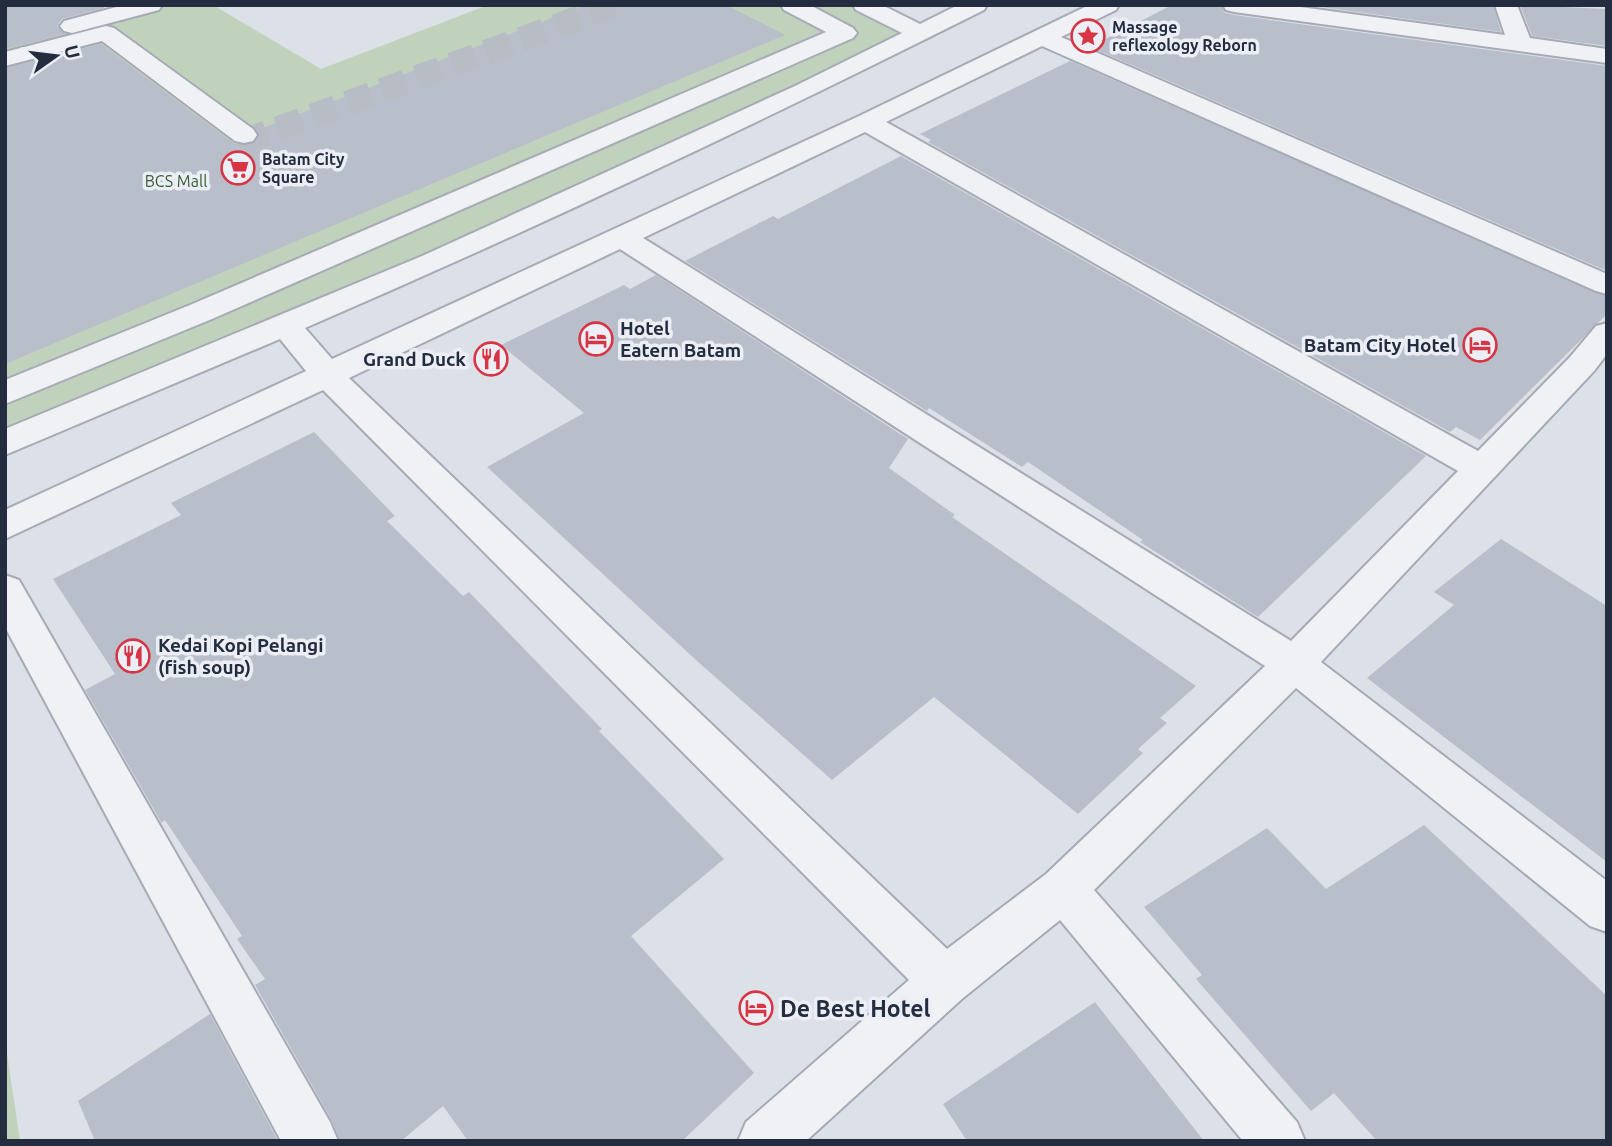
<svg xmlns="http://www.w3.org/2000/svg" width="1612" height="1146" font-family="Ubuntu,sans-serif">
<rect width="100%" height="100%" fill="#dce0e7"/>
<!-- green -->
<g fill="#c0d2bc">
<path d="M158,5H213L321,69L488,5H851L912,36L421,262L5,439V44Z"/>
<path d="M5,1040L20,1141H5Z"/>
</g>
<!-- building -->
<g fill="#b9becb">
<path d="M5,5H102L104,8L62,19L57,26L65,34L5,49Z"/>
<path d="M586,5H726L785,35L5,364V68L101,44L233,143L245,146L255,142L259,136L257,130Z"/>
<path d="M1172,5H1221L1225,13L1234,15L1607,66V271L1090,47Z"/>
<path d="M1307,5H1493L1501,32Z"/>
<path d="M1520,5L1607,9V46L1532,36Z"/>
<path d="M1070,61L1607,296V314L1480,440L1456,427L1450,432L928,142L931,140L920,134Z"/>
<path d="M901,156L1426,456L1258,617L1140,542L1143,540L1028,462L1022,467L929,408L927,411L685,261L773,216L778,219Z"/>
<path d="M656,275L908,439L889,468L955,515L952,517L1196,686L1160,718L1167,723L1138,749L1143,753L1078,814L934,697L832,780L696,660L487,467L584,413L501,345L624,285L630,289Z"/>
<path d="M314,432L395,516L387,521L463,596L469,592L602,729L599,731L724,859L631,936L754,1073L682,1141H468L443,1106L401,1141H340L332,1121L255,985L265,979L237,939L242,936L165,820L161,823L160,820L85,690L115,674L53,579L181,515L171,503Z"/>
<path d="M1501,539L1607,606V862L1367,678L1454,605L1434,592Z"/>
<path d="M1424,825L1607,996V1141H1377L1334,1093L1311,1111L1196,979L1202,975L1144,907L1267,828L1326,889Z"/>
<path d="M1095,1002L1204,1141H967L943,1104Z"/>
<path d="M210,1014L278,1141H95L78,1101Z"/>
</g>
<g fill="none" stroke-linecap="round" stroke-linejoin="round">
<!-- minor-tunnel -->
<path stroke="#b7bcc5" stroke-width="25" stroke-dasharray="25 12" stroke-linecap="butt" d="M244,135L250,139L615,5"/>
<defs>
<g id="minor">
<path d="M124,5H162L159,10L72,33L64,31L60,26L64,21Z"/>
<path d="M781,5H810L853,28L857,33L853,38L212,319L5,404V380L190,305L826,32L784,10Z"/>
<path d="M853,5H882L920,24L958,5H987L984,10C761,122 534,229 305,328L332,359L857,117L1089,5H1119L1116,10L1061,37L1607,274V294L1596,291L1042,46L886,122L1478,451L1570,357L1596,326L1607,323V354L1594,371L1321,662L1607,881V932L1590,926L1296,688L1094,890L1297,1122L1305,1141H1243L1060,920L963,998L806,1141H738L746,1122L909,980L323,390L5,539V510L306,371L280,339L5,455V429L422,256L795,86L902,33L856,10ZM865,132L1458,471L1291,641L643,238ZM620,249L1265,666L1046,874L947,949L349,378Z"/>
<path d="M1223,5H1286L1505,35L1495,5H1517L1530,38L1607,49V63L1234,12L1226,10Z"/>
<path d="M106,26L114,28L253,129L257,135L253,141L244,143L235,141L102,41L5,66V52Z"/>
<path d="M5,575L19,580L330,1122L338,1141H281L5,627Z"/>
</g>
</defs>
<!-- minor casing -->
<use href="#minor" stroke="#a5aab5" stroke-width="4"/>
<!-- minor -->
<use href="#minor" fill="#eff1f5" fill-rule="evenodd"/>
</g>
<!-- icons -->
<defs>
<symbol id="sight-ring" viewBox="-11 -11 22 22"><circle r="9.5" fill="#ebeff5" stroke="#d83544" stroke-width="1.5"/><path d="M0-6L1.8-2.2L6-1.7L2.9 1.2L3.7 5.4L0 3.3L-3.7 5.4L-2.9 1.2L-6-1.7L-1.8-2.2Z" fill="#d83544"/></symbol>
<symbol id="supermarket-ring" viewBox="-11 -11 22 22"><circle r="9.5" fill="#ebeff5" stroke="#d83544" stroke-width="1.5"/><path d="M-6-5.5h2.5l.6 2H6L4.5 2H-2.5L-4.4-4H-6ZM-1.5 3.2a1.3 1.3 0 1 0 .1 0ZM3 3.2a1.3 1.3 0 1 0 .1 0Z" fill="#d83544"/></symbol>
<symbol id="hotel-ring" viewBox="-11 -11 22 22"><circle r="9.5" fill="#ebeff5" stroke="#d83544" stroke-width="1.5"/><path d="M-6-4.5h1.5V1H6V5H4.5V3h-9V5H-6ZM-4 0a1.8 1.8 0 1 1 3.6 0ZM.5 0V-2.5h3Q6-2.5 6 0Z" fill="#d83544"/></symbol>
<symbol id="restaurant-ring" viewBox="-11 -11 22 22"><circle r="9.5" fill="#ebeff5" stroke="#d83544" stroke-width="1.5"/><path d="M-5-6h1v4h1v-4h1v4h1v-4h1v5L-1.5 .5V6h-2V.5L-5-1ZM5-6V6H3V1.5H1.5Q1.5-4 5-6Z" fill="#d83544"/></symbol>
</defs>
<g fill-rule="evenodd">
<use href="#sight-ring" x="1069" y="17" width="38" height="38"/>
<use href="#supermarket-ring" x="219" y="149" width="38" height="38"/>
<use href="#hotel-ring" x="577" y="320" width="38" height="38"/>
<use href="#hotel-ring" x="1461" y="326" width="38" height="38"/>
<use href="#restaurant-ring" x="472" y="340" width="38" height="38"/>
<use href="#restaurant-ring" x="114" y="637" width="38" height="38"/>
<use href="#hotel-ring" x="737" y="989" width="38" height="38"/>
</g>
<g text-anchor="middle" dominant-baseline="central" stroke-width="7" stroke-linejoin="round" paint-order="stroke">
<!-- far-poi labels -->
<g font-size="16" font-weight="bold" fill="#242c3f" stroke="#ebeff5" text-anchor="start">
<text x="1112" y="27">Massage<tspan x="1112" dy="18">reflexology Reborn</tspan></text>
<text x="262" y="159">Batam City<tspan x="262" dy="18">Square</tspan></text>
</g>
<!-- far-park labels -->
<g font-size="16" fill="#365b31" stroke="#ebeff5">
<text x="176" y="181">BCS Mall</text>
</g>
<!-- poi labels -->
<g font-size="19" font-weight="bold" fill="#242c3f" stroke="#ebeff5" text-anchor="start">
<text x="620" y="328">Hotel<tspan x="620" dy="22">Eatern Batam</tspan></text>
<text x="1456" y="345" text-anchor="end">Batam City Hotel</text>
<text x="466" y="359" text-anchor="end">Grand Duck</text>
<text x="158" y="645">Kedai Kopi Pelangi<tspan x="158" dy="22">(fish soup)</tspan></text>
</g>
<!-- near-poi labels -->
<g font-size="23" font-weight="bold" fill="#242c3f" stroke="#ebeff5" text-anchor="start">
<text x="780" y="1008">De Best Hotel</text>
</g>
</g>
<!-- border -->
<rect width="1612" height="1146" fill="none" stroke="#242c3f" stroke-width="14"/>
<!-- north arrow -->
<g transform="translate(56 56) rotate(76)" stroke="#ebeff5" stroke-width="5" paint-order="stroke">
<path d="M0-5L12 26L0 18L-12 26Z" fill="#242c3f"/>
<text y="-10" font-size="19" font-weight="bold" text-anchor="middle" fill="#242c3f">U</text>
</g>
</svg>
